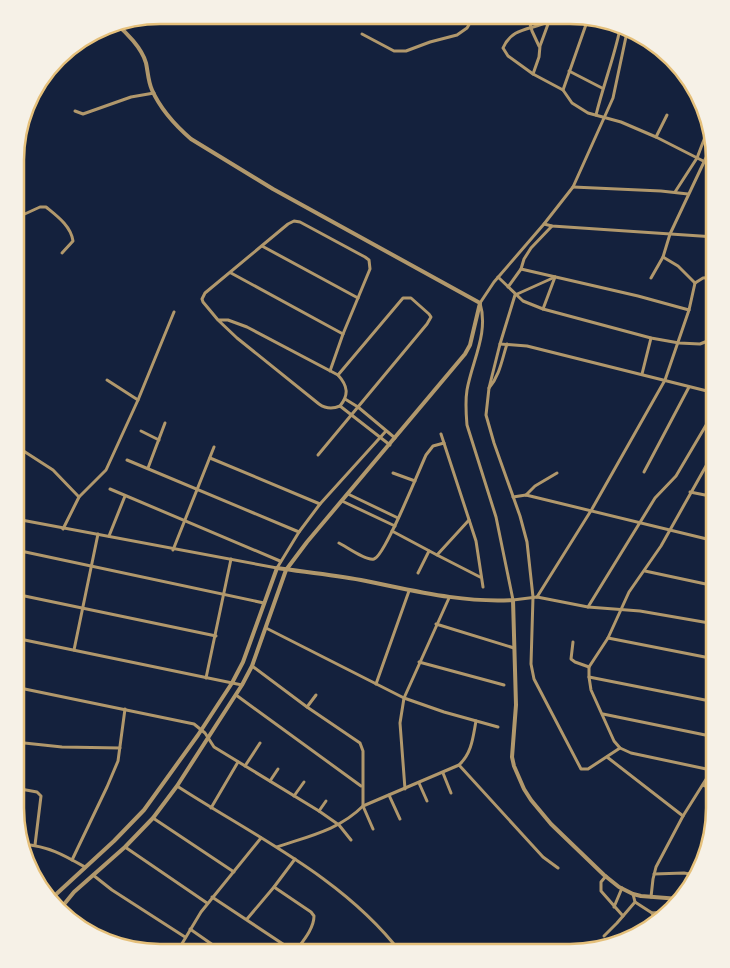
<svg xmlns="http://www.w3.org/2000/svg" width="730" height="968" font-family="Merriweather,serif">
<rect width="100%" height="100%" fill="#14213d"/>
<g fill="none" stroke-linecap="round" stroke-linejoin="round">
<!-- minor -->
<g stroke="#b1986c" stroke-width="3">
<path d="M528,16L532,31L539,46"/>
<path d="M551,16L540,46L539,57L533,74L563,90L572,103L588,113L621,122L656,137L715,167"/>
<path d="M627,32L613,98L573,187L544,224L494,282L480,303C489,333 472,361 467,390C465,402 466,413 467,425L496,517L513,600L537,597L588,607L640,611L715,624"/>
<path d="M362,34L394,51H406L430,42L457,35L467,28L474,16"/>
<path d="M569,71L602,88"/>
<path d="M533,74L508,56L503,48C512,27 531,30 548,22"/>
<path d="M563,90L589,16"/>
<path d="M75,111L83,114L131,97L154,93"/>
<path d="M596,115C603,86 614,58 620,29"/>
<path d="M656,137L667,115"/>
<path d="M16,171L21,180"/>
<path d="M573,187L661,191L688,194"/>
<path d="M675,192L697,158L705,137L709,134"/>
<path d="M16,218L40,207H46C57,216 71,226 73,241L62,253"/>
<path d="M544,224L552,226L715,237"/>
<path d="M711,236L715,228"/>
<path d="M262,246L358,298"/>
<path d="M663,257L678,266L695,283"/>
<path d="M521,269L638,296L689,310"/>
<path d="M231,273L343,334"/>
<path d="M498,277L523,301L543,309L651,338L679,343L700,344L715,338"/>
<path d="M555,277L515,295L500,344L489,388L486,415L494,443L520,516L527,542L533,597L531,664L534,679L581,769H588L620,748"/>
<path d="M651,278L663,257L670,234L712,145"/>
<path d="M695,283L703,278L715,277"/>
<path d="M508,287L521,269L524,259L531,248L552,226"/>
<path d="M543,309L555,277"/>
<path d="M218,320H228L247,327L338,375C348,386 349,395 340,406C333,409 326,409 319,404L237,338L218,320L203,302L202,299L205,293L288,224L294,221L300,222L365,257L369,260L370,269L343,334L330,371"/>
<path d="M500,344L527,346L715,393"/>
<path d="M642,374L651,338"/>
<path d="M107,380L138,400"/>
<path d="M489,388C500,375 502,359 507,344"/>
<path d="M345,399L358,407L395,438"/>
<path d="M340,406L390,445"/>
<path d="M141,431L159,440"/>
<path d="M441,434L476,541L483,587"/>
<path d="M16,443L22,450L53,470L79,497"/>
<path d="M318,455L427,324L431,317L429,314L411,298H403L338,375"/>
<path d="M210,458L320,504"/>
<path d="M127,460L299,532"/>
<path d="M148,468L165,423"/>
<path d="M644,472L689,387"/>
<path d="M393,473L415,481"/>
<path d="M110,489L280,561"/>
<path d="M690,492L715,497"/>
<path d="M348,494L398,518"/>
<path d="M526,495L535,486L557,473"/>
<path d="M513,497L526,495L715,541"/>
<path d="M342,501L395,526"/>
<path d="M16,519L277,568L299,532L320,504L386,431"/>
<path d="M63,529L79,497L106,470L138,400L174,312"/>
<path d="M392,531L437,555L480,577"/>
<path d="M109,536L125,496"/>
<path d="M339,543C347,547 366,561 374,559C385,556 419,470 426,455L433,446L444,443"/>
<path d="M16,550L264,603"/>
<path d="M173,550L214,447"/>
<path d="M437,555L469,520"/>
<path d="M645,571L715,586"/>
<path d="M418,573L429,551"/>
<path d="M15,594L216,636"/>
<path d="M537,597L592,509L665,380L689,310L695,283"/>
<path d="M588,607L655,498L676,476L715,410"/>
<path d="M436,624L514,648"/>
<path d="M266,628L404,698L444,712L498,727"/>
<path d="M15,638L242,685"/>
<path d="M608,638L715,659"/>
<path d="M573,642L571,659L575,662L589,667"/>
<path d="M74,650L98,534"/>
<path d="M419,662L504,685"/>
<path d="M252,666L307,707L360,743L363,751V806L373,829"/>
<path d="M589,677L715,702"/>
<path d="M206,678L231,559"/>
<path d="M376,684L409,591"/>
<path d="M15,687L194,724L205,733L214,747L319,811L339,825L351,840"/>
<path d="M236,695L361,786"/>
<path d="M307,707L316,695"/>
<path d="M603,714L715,737"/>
<path d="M15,742L62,747L120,748"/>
<path d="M607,757L683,816"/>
<path d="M459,765L543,857L558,868"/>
<path d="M245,766L260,743"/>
<path d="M711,770L631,753L620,748L614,741L591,690L589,677V667L608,638L629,592L661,546L715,450"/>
<path d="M443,773L451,793"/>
<path d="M270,781L278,769"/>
<path d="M419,783L427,801"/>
<path d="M703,785L715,790"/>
<path d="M177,786C254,836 344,878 401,953"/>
<path d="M15,788L37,792L41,796L35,845"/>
<path d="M405,789L400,723L404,698L449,598"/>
<path d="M389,795L400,819"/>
<path d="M294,796L304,782"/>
<path d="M211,808L238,762"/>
<path d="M319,811L326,801"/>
<path d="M153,818L234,872"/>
<path d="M23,844C50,847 62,854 85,867"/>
<path d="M125,847L207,903"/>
<path d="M277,847C309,836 339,830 363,806L459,765C472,753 473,737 476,721"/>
<path d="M72,860L107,787L118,761L125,709"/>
<path d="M654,874L684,873L695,875"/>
<path d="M93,875L112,890L185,937"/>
<path d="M606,876L601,882V891L623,916"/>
<path d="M274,887L311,912L314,916C314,929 302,942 295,952"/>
<path d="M212,897L295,952"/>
<path d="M651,897L653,879L656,867L683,816L715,765"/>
<path d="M635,902L652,913L663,912"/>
<path d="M61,907L108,939"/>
<path d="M614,907L622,888"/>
<path d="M652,913L655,919"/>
<path d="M247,919L274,887L295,859"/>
<path d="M190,929L223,952"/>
<path d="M604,936L617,923L635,902L633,894"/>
<path d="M177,952L201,912L261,838"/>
</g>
<!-- tertiary -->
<g stroke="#b1986c" stroke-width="4">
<path d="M52,898L114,841L144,810L198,735L232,683L243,662L277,568C305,572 333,575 361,580C412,590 460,603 513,600L516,705L512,757L514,766L524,789L531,800L551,824L604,875L619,887L633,894L641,896L679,899"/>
<path d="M61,908L74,892L125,847L153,818L177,786L242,685L252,666L286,570L307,542L465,354L470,345L480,303L273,189L191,139C176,126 160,108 152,90C148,81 148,72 146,63C142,48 126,32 115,23"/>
</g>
</g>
<!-- crop -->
<path d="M0 0H730V968H0ZM160 24H570A136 136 0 0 1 706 160V808A136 136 0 0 1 570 944H160A136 136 0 0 1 24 808V160A136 136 0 0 1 160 24Z" fill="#f6f1e7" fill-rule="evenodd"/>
<path fill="none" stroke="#e5c07b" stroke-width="2.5" d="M160 24H570A136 136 0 0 1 706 160V808A136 136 0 0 1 570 944H160A136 136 0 0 1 24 808V160A136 136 0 0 1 160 24Z"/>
</svg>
